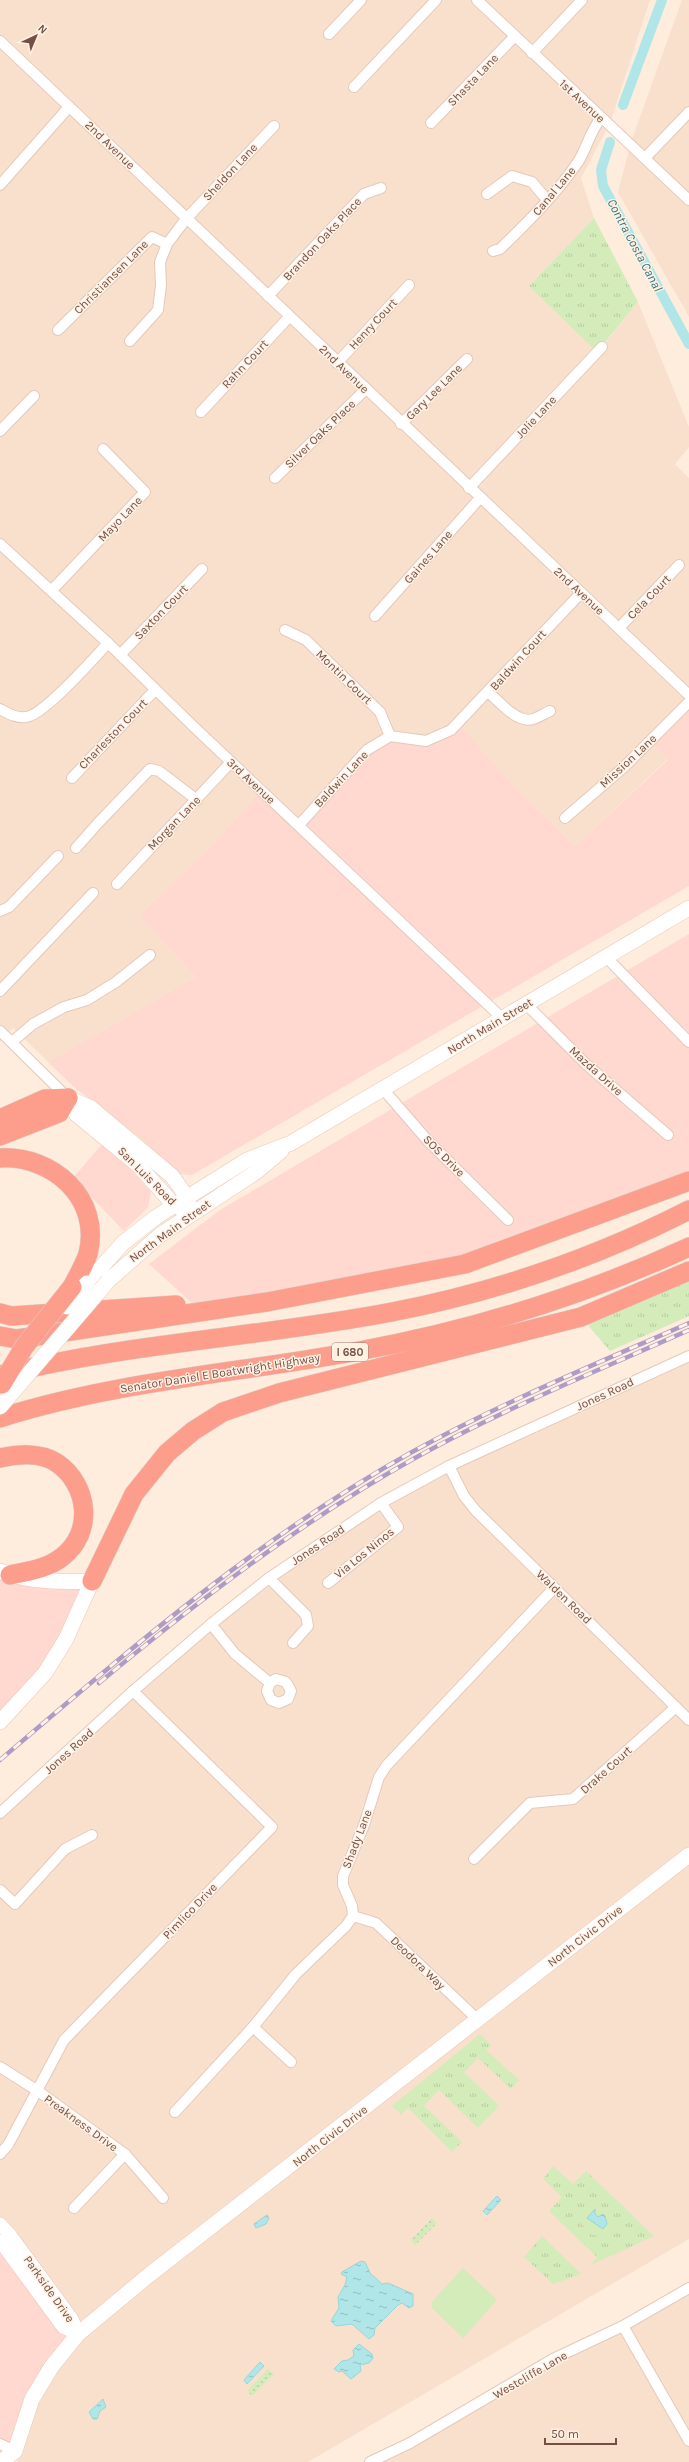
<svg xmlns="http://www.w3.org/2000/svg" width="689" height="2462" font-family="Karla,sans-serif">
<defs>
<pattern id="grass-tufts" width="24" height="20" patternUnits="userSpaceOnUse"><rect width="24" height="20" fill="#d4ebba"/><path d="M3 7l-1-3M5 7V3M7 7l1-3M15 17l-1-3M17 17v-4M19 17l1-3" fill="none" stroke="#b9cba1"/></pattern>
<pattern id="garden-dots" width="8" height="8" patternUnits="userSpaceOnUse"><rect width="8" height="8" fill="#d4ebba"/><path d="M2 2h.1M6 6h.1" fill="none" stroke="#b9cba1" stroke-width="1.8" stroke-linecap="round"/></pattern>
<pattern id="water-ripples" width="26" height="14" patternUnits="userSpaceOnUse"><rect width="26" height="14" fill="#b0e6e8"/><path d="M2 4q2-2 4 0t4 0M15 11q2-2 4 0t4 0" fill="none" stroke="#94bdbe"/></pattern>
</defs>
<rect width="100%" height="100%" fill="#feeddc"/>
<!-- residential -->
<g fill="#f8e0cd">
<path d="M0,0H650L610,123L581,178L594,218L529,286L602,347L638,302L689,427V447L675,464L689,478V702L668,759L575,846L514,786L458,723L299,825L261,791L211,846L139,916L196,977L48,1062L13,1028L0,1042Z"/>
<path d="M682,0H689V317L618,192L631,142Z"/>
<path d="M689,1356V2239L308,2462H18L15,2451L32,2399L0,2224V1813L211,1624L381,1503Z"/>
<path d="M689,2288V2462H370Z"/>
</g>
<!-- commercial -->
<g fill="#ffd8cf">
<path d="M689,702V886L192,1175L180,1174L139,1137L74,1087L48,1062L196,977L139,916L211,846L262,790L299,825L367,750L390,736L426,741L458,723L514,786L575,846L668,760L650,741Z"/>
<path d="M689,934V1181L465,1264L193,1304L149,1264L220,1210Z"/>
<path d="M103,1143L134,1173L151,1192L148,1207L124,1231L73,1178Z"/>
<path d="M0,1571L92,1581L66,1639L0,1722Z"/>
<path d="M0,2241L78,2334L0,2462Z"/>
</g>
<!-- grass -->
<g fill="url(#grass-tufts)">
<path d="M594,218L638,302L597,352L529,286Z"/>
<path d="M689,1271V1316L610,1351L581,1317Z"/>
<path d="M480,2034L491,2045L486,2050L519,2080L511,2089L478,2058L464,2072L499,2106L478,2128L439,2090L424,2106L462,2142L452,2152L408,2108L401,2114L392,2106Z"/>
<path d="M553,2166L573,2184L586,2171L654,2236L591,2265L597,2257L549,2211L562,2197L543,2179Z"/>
<path d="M542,2236L581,2274L553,2284L524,2257Z"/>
</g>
<!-- park -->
<g fill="#d4ebba">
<path d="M594,2200L617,2222L625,2225V2233L618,2234L614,2229L607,2236L592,2235L577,2219Z"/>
<path d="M463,2268L497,2300L463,2338L432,2308L431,2303Z"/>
</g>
<!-- garden -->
<g fill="url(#garden-dots)">
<path d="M432,2218L437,2223L415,2245L411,2240Z"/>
<path d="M268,2369L274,2374L252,2396L247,2391Z"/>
</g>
<!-- water -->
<g fill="url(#water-ripples)" stroke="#96d7da">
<path d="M497,2196L501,2200L487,2215L483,2211Z"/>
<path d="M595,2209V2214L598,2217L603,2214L605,2216L607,2224L603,2229L587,2218Z"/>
<path d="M267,2215L269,2218L266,2224L256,2228L254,2224Z"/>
<path d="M361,2261L365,2262L370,2273L382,2284L388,2283L413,2294V2306L409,2308L402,2303L398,2305L375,2328L374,2335L369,2339L352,2324L336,2326L331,2321L339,2308L338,2297L345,2285L347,2277L341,2274L342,2272Z"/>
<path d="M359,2344L372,2354L373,2358L369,2363L360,2365L361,2371L351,2379L342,2371L339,2372L334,2369L342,2361L348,2360L354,2356L353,2350Z"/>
<path d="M260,2362L264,2366L247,2384L244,2380Z"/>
<path d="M103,2399L106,2407L100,2411L97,2419H93L89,2412Z"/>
</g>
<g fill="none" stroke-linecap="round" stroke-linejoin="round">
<!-- canal -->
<g stroke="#b0e6e8" stroke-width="10">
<path d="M623,105L662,0"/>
<path d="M610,142L601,170L603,186L689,344"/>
</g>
<defs>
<g id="minor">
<path d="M477,0L689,200"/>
<path d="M329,34L361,0"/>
<path d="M0,41L689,695"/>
<path d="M532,53L582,0"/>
<path d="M354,87L436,0"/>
<path d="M431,123L515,36"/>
<path d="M645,158L689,112"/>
<path d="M0,185L69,107"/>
<path d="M487,194L512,176L532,182L547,200"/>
<path d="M493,251L500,249C528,222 556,194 578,162C587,148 590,131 601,118"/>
<path d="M268,296L364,194L381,188"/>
<path d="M58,330L152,237L167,244"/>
<path d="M130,341L158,310L161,285L160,262L167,244L186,219L274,126"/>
<path d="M337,363L409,285"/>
<path d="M201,412L289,317"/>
<path d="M401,424L467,359"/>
<path d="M0,431L34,396"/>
<path d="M275,478L366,389"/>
<path d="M469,488L602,347"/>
<path d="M0,544L108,643L193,726L502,1018"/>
<path d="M52,590L145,492L103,449"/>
<path d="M375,616L480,498"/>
<path d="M619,628L679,565"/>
<path d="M285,630L306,640L380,712L390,736"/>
<path d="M120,655L202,569"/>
<path d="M488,692C499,701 517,724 533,719C539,717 545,713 550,711"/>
<path d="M0,709C9,714 15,718 26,717C44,715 93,659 108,643"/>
<path d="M72,778L155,690"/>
<path d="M565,818L624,767L689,702"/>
<path d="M299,825L367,750L390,736L426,741L451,730L581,593"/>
<path d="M76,848L99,822L150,769L159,771L197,800"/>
<path d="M117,884L231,762"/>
<path d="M0,911L9,907L58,856"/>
<path d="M606,957L689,1042"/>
<path d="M0,991L93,893"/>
<path d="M526,1004L587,1065L668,1135"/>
<path d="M0,1031L68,1098"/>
<path d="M12,1042L33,1024L64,1007L87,1000L116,982L150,955"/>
<path d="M383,1089L428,1141L508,1220"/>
<path d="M449,1466L464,1496L476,1511L689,1720"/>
<path d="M269,1578L306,1615L308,1626L293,1643"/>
<path d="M328,1583L398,1527L381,1503"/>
<path d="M211,1624L235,1654L270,1683L267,1691L271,1700L279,1703L288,1699L291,1691L286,1682L276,1679L270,1683"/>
<path d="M0,1813L133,1691L211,1624L269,1578L381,1503L449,1466L689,1356"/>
<path d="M474,1859L530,1803L573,1799L676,1707"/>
<path d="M0,1890L15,1904L65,1849L92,1835"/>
<path d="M353,1916L376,1923L477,2019"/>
<path d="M253,2027L291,2062"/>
<path d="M0,2067L38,2091L125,2154L163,2198"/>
<path d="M175,2112L253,2027L296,1974L346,1926L353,1916L352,1906L343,1885V1876L364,1825L379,1777L387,1765L554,1588"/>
<path d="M0,2154L8,2145L64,2040L272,1827L133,1691"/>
<path d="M74,2208L125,2154"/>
<path d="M623,2326L689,2441"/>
<path d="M0,2444L15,2451"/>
<path d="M370,2462L410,2443L553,2359L623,2326L689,2288"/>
</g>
<g id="tertiary">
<path d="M0,2224L11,2236L72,2319L78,2334"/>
<path d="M0,2241L63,2327L78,2334"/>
</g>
<g id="secondary">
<path d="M68,1098L91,1108L172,1176L187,1197L189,1205"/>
<path d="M68,1098L76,1114L138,1165L174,1205L182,1209"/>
<path d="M108,1281L160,1235L256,1172L281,1151"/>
<path d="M87,1283L123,1243L156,1217L247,1160L291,1143L689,908"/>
<path d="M0,1571C28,1582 62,1582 92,1581L66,1639L45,1673L0,1722"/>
<path d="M6,2462V2458L15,2451L32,2399L52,2366L78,2334L149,2275L689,1855"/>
</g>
<g id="motorway">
<path d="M0,1119L45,1099L68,1098"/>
<path d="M0,1136L59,1113L68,1098"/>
<path d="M0,1158C52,1155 102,1198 88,1254C84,1265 78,1276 72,1287"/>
<path d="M0,1313L11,1316L176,1305"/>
<path d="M0,1336L17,1339L267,1302L465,1264L689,1181"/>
<path d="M0,1375C128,1343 262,1337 392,1312C496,1292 595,1258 689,1210"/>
<path d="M0,1418C117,1381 239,1373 359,1351C474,1330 583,1296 689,1247"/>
<path d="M0,1458C17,1454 41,1452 57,1463C89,1485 94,1533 62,1557C47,1569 28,1571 10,1575"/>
<path d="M92,1581L134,1494L167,1453L193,1431L223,1412L279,1393L581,1317L689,1271"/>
</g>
</defs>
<!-- minor casing -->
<use href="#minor" stroke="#e4c9bb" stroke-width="12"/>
<!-- tertiary casing -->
<use href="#tertiary" stroke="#e4c9bb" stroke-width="14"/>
<!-- secondary casing -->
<use href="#secondary" stroke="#e9c9b8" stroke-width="16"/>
<!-- motorway casing -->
<use href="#motorway" stroke="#dbd2ce" stroke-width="20"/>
<!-- minor -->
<use href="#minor" stroke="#fff" stroke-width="10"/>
<!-- tertiary -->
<use href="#tertiary" stroke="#fff" stroke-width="13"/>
<!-- secondary -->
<use href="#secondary" stroke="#fff" stroke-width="15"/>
<!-- motorway -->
<use href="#motorway" stroke="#fd9e8d" stroke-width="19"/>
<defs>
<g id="rail">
<path d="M99,1683C199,1600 302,1521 415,1458C503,1409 597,1371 689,1330"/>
<path d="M0,1760C131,1648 261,1536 412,1452C501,1403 596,1364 689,1323"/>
</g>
</defs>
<!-- rail casing -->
<use href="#rail" stroke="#ae9cc6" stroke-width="4.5"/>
<!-- rail -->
<use href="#rail" stroke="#fff1e4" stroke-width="3" stroke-dasharray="9" stroke-linecap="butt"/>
<defs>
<g id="secondary-bridge">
<path d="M67,1307L87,1283"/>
<path d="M0,1407L108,1281"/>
</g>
<path id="motorway-bridge" d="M2,1384L24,1347L72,1287"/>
</defs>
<!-- secondary-bridge casing -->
<use href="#secondary-bridge" stroke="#e9c9b8" stroke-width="16" stroke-linecap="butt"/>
<!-- motorway-bridge casing -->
<use href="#motorway-bridge" stroke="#dbd2ce" stroke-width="20" stroke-linecap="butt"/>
<!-- secondary-bridge -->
<use href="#secondary-bridge" stroke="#fff" stroke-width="15"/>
<!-- motorway-bridge -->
<use href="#motorway-bridge" stroke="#fd9e8d" stroke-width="19"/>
</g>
<g text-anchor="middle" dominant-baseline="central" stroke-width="3" stroke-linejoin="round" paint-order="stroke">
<!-- shield labels -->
<rect fill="#fff1e4" stroke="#9e8074" stroke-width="1" x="332" y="1343" width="36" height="18" rx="3"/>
<g font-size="11" font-weight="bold" fill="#745044">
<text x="350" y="1352">I 680</text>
</g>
<!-- street labels -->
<g font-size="12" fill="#745044" stroke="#fff1e4">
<text transform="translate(473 80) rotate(-46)">Shasta Lane</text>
<text transform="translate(582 101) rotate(43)">1st Avenue</text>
<text transform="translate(110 145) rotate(44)">2nd Avenue</text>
<text transform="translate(230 172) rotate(-47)">Sheldon Lane</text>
<text transform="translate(554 191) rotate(-50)">Canal Lane</text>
<text transform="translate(322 239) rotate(-47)">Brandon Oaks Place</text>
<text transform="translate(111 277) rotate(-45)">Christiansen Lane</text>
<text transform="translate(373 324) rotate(-47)">Henry Court</text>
<text transform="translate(245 364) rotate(-47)">Rahn Court</text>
<text transform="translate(344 369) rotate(44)">2nd Avenue</text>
<text transform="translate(434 392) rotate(-45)">Gary Lee Lane</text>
<text transform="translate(536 417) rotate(-47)">Jolie Lane</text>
<text transform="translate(320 434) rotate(-44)">Silver Oaks Place</text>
<text transform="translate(120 519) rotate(-46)">Mayo Lane</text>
<text transform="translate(428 557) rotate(-49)">Gaines Lane</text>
<text transform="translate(579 591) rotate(43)">2nd Avenue</text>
<text transform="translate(649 597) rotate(-46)">Cela Court</text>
<text transform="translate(161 612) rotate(-46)">Saxton Court</text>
<text transform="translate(518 660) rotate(-48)">Baldwin Court</text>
<text transform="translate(344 677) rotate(44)">Montin Court</text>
<text transform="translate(113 734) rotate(-46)">Charleston Court</text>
<text transform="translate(628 761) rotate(-43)">Mission Lane</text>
<text transform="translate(341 779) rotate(-47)">Baldwin Lane</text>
<text transform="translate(251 781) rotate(43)">3rd Avenue</text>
<text transform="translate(174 823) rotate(-46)">Morgan Lane</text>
<text transform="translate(490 1026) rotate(-31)">North Main Street</text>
<text transform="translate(596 1071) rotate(42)">Mazda Drive</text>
<text transform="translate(444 1156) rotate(45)">SOS Drive</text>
<text transform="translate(147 1176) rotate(45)">San Luis Road</text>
<text transform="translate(170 1231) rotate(-36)">North Main Street</text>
<text transform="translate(220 1373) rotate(-9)">Senator Daniel E Boatwright Highway</text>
<text transform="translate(605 1394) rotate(-25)">Jones Road</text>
<text transform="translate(318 1545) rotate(-34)">Jones Road</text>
<text transform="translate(364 1553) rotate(-39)">Via Los Ninos</text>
<text transform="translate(564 1597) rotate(44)">Walden Road</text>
<text transform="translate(69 1751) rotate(-42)">Jones Road</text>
<text transform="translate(606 1770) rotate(-42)">Drake Court</text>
<text transform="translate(357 1839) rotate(-69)">Shady Lane</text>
<text transform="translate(190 1911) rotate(-46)">Pimlico Drive</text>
<text transform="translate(585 1936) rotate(-38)">North Civic Drive</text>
<text transform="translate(418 1963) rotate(44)">Deodora Way</text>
<text transform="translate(81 2123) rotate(36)">Preakness Drive</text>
<text transform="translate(330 2136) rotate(-38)">North Civic Drive</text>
<text transform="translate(49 2289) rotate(55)">Parkside Drive</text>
<text transform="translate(530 2375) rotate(-30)">Westcliffe Lane</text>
</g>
<!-- water labels -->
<g font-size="13" font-style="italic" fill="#37787c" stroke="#fff1e4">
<text transform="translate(635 245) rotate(62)">Contra Costa Canal</text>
</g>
</g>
<!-- north arrow -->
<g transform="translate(36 36) rotate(44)" stroke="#fff1e4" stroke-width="3" paint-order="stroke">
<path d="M0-3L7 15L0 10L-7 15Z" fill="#745044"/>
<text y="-6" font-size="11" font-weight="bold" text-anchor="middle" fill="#745044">N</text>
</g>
<!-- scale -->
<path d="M545 2438v6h71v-6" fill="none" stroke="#745044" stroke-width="2"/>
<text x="551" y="2438" font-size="12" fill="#745044" stroke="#fff1e4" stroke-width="3" paint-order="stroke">50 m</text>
</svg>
